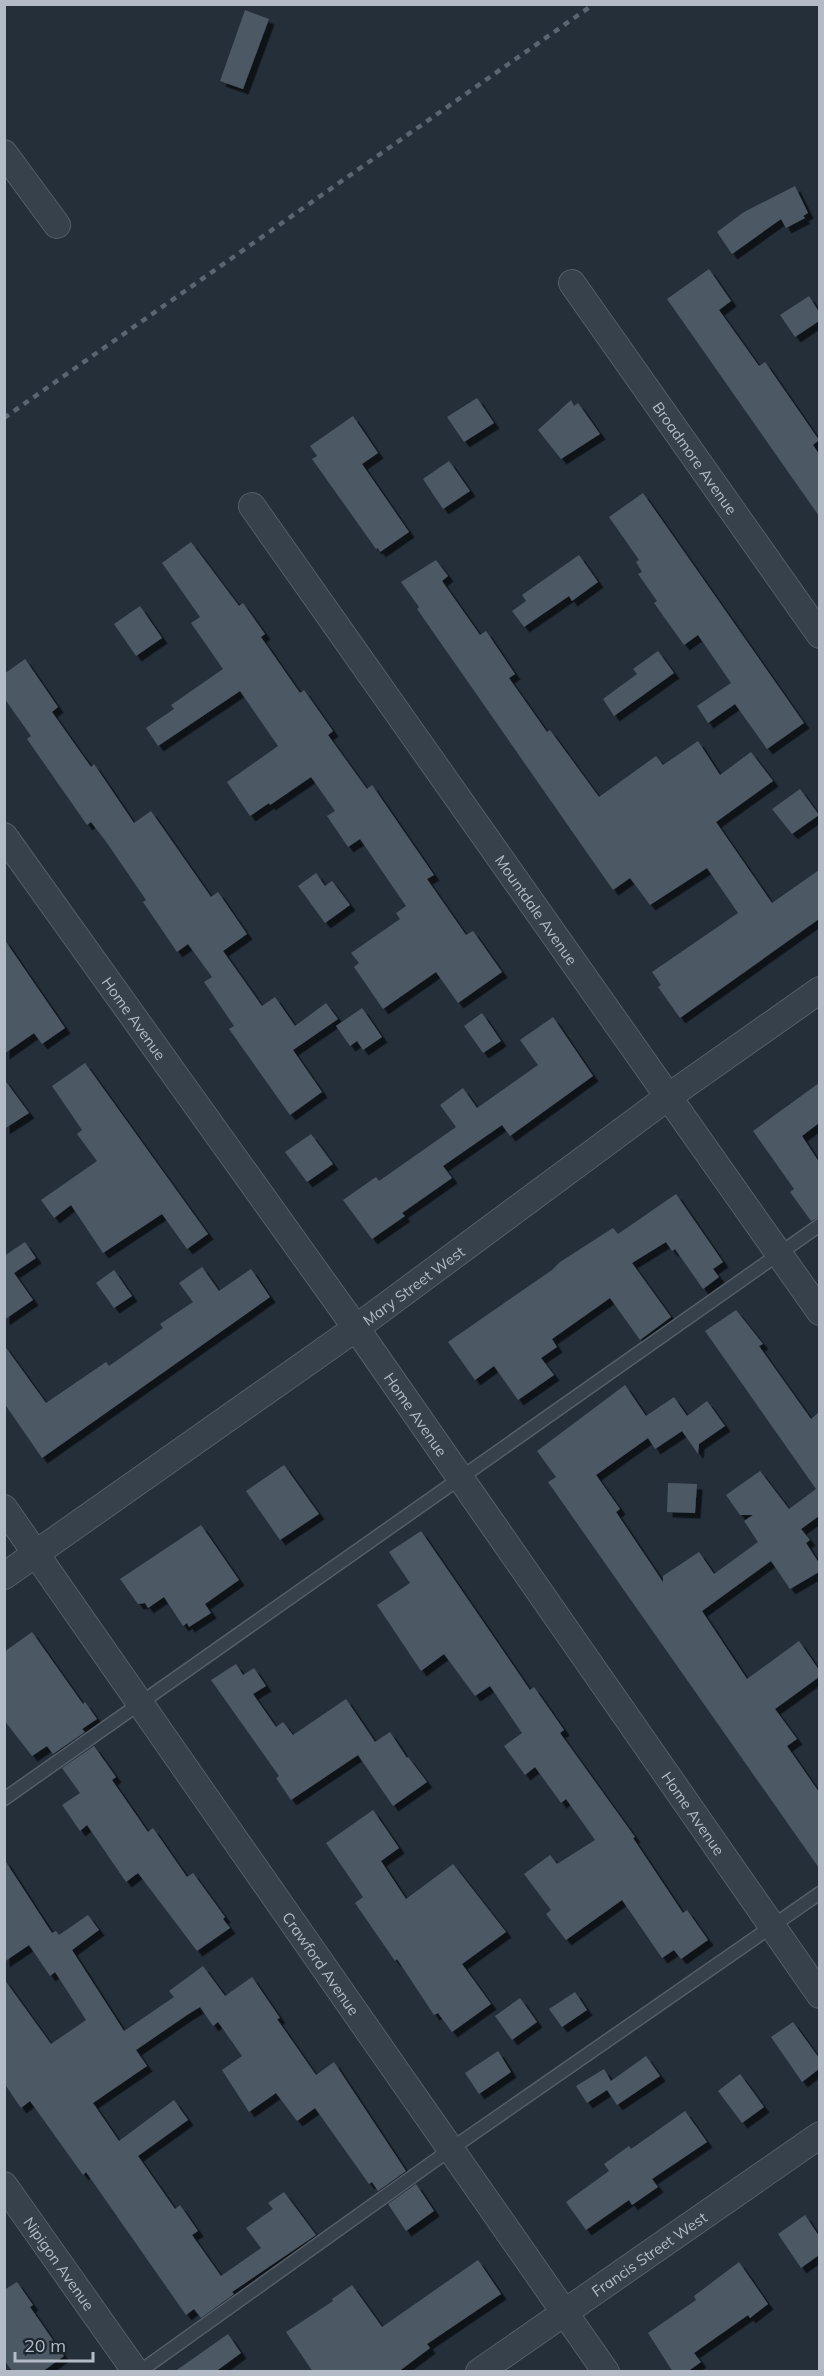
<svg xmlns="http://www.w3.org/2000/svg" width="824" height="2376" font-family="Mulish,sans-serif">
<defs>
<filter id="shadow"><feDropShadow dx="5.5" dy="5.5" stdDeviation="0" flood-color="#0009"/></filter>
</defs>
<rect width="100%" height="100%" fill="#242f3a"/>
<!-- building -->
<g fill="#4d5865" filter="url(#shadow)">
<path d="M245,10L269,19L243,89L220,81Z"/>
<path d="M795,186L808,213L803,216L805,218L786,228L781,219L732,254L717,232L744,212Z"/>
<path d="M709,269L731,301L719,310L759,366L765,362L819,440L813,445L819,454V516L667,299Z"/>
<path d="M809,296L819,312V321L795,337L780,315Z"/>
<path d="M477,398L494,423L464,442L447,417Z"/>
<path d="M571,400L574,406L578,403L600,434L561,459L538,430Z"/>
<path d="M353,416L378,453L362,464L409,532L380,552L378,548L376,549L312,459L317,456L310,446Z"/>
<path d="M449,461L470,491L443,509L423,479Z"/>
<path d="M643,493L804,723L767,749L735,704L708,723L697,706L731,683L698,635L684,645L654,603L657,601L638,574L642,572L636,562L639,560L609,517Z"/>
<path d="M191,542L239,606L243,603L265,634L261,637L300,693L304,690L333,731L328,735L367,789L372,785L434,875L427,879L466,935L473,931L502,972L458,1003L436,972L383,1009L354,967L359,963L351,953L400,919L396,913L406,906L360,839L348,847L327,816L335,811L311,777L270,805L269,803L250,816L227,782L278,746L240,691L158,746L146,728L174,709L171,705L223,669L191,623L200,617L162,563Z"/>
<path d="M579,555L598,582L572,601L569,596L524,627L512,611L526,601L522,595Z"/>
<path d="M436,560L448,576L442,581L480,635L486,631L515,674L509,678L547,732L550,730L599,797L656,756L663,765L698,741L720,775L751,752L773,781L716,822L772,903L819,870V919L680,1018L658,987L661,985L652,972L738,913L707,868L650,905L630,878L613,890L417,609L419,607L401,582Z"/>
<path d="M140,606L162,638L136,656L114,624Z"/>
<path d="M658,651L674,673L614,716L603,699L637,674L633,669Z"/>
<path d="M25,659L58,707L52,712L91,767L94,764L134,823L151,811L211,897L218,892L247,934L223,951L262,1006L275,997L295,1026L326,1003L338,1019L293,1050L322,1092L290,1115L229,1029L234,1026L204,982L212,977L188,944L177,952L143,902L146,900L107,843L91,822L87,825L27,739L31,736L4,698V674Z"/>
<path d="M800,789L819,815L792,834L772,809Z"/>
<path d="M316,873L325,886L332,881L350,905L325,923L298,886Z"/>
<path d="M4,939L65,1028L42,1044L34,1033L4,1054Z"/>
<path d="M362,1008L382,1037L363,1050L357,1041L350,1046L336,1026Z"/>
<path d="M482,1013L501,1041L483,1053L464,1026Z"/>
<path d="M553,1017L593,1076L510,1136L502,1125L443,1166L452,1178L402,1213L405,1216L372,1239L343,1200L376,1177L379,1181L456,1127L440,1105L463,1088L477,1108L538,1065L520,1040Z"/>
<path d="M85,1063L208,1234L187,1249L162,1214L103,1253L71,1205L54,1218L41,1200L97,1161L77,1134L82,1130L52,1086Z"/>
<path d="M4,1079L29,1113L4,1129Z"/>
<path d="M819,1083V1123L802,1136L819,1162V1217L811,1221L790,1192L794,1189L753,1131Z"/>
<path d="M311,1134L333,1164L307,1182L285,1152Z"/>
<path d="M676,1194L723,1262L713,1269L719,1277L703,1289L675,1249L672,1251L666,1242L632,1263L671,1317L640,1340L610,1298L552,1339L557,1347L541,1358L554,1375L518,1400L494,1366L475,1380L448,1342L552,1270L560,1262L613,1228L618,1234Z"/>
<path d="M25,1242L36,1258L14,1273L33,1300L4,1320V1256Z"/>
<path d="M202,1267L219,1291L251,1269L270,1297L42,1458L4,1403V1345L46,1403L106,1362L109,1366L163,1328L160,1324L193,1302L179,1283Z"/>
<path d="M114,1270L132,1296L114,1308L96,1283Z"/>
<path d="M736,1310L763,1344L759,1346L811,1419L819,1412V1516L801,1529L810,1540L806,1543L819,1563V1572L790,1589L771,1561L702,1611L747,1679L799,1641L819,1670V1677L775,1709L797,1739L787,1746L819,1792V1868L548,1482L556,1477L537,1451L625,1385L646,1416L674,1397L687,1416L707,1401L725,1426L699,1444L698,1454L682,1431L655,1449L648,1438L596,1475L620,1509L616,1512L663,1582V1576L699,1552L714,1574L758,1542L744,1521L753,1515H740L726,1495L760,1471L789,1509L816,1489L705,1331Z"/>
<path d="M284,1465L319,1514L280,1540L246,1491Z"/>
<path d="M668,1483L697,1484L695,1513L667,1512Z"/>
<path d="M201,1525L239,1580L205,1604L211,1613L189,1627L187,1623L183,1626L164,1597L148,1608L145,1603L138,1604L120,1579Z"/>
<path d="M421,1531L530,1690L534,1687L564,1730L560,1733L635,1837L633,1838L683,1913L687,1910L708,1940L681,1959L674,1950L662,1958L622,1900L566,1940L546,1914L551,1910L524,1874L550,1855L557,1864L595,1840L566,1799L561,1803L535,1767L525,1775L504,1746L522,1733L490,1686L475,1696L444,1654L421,1671L377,1605L410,1583L389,1552Z"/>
<path d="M32,1632L83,1704L85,1702L97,1719L82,1729L85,1732L53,1754L47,1746L32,1756L4,1720V1652Z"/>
<path d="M236,1664L243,1675L254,1668L266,1686L253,1694L276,1727L283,1722L293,1735L346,1699L375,1742L390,1732L407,1758L408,1757L427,1782L393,1806L358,1755L291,1800L276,1778L279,1776L211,1680Z"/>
<path d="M94,1746L116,1777L112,1780L148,1832L153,1828L187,1877L193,1873L225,1917L223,1919L230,1928L197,1951L138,1873L126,1882L87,1825L80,1831L62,1805L80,1793L62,1768Z"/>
<path d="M373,1810L399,1848L381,1861L406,1899L453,1864L506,1932L462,1964L491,2004L452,2032L438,2013L434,2015L397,1959L395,1961L355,1903L363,1897L326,1843Z"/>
<path d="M4,1859L52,1933L56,1931L59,1935L88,1915L99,1930L72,1950L124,2031L174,1997L169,1991L203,1966L225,1996L252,1977L280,2018L277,2019L316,2075L334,2062L406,2171L378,2191L372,2182L369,2184L315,2108L297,2121L276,2093L249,2112L222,2070L242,2056L218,2022L213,2026L200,2007L187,2015L136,2050L147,2066L93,2103L119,2141L174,2100L188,2120L138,2156L175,2209L180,2205L198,2231L192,2235L221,2276L261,2248L246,2228L273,2209L268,2203L284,2192L316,2235L232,2292L234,2294L201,2318L194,2309L186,2315L86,2172L83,2175L30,2101L21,2108L4,2083V1979L51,2044L86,2020L55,1972L50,1976L29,1945L4,1962Z"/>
<path d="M575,1992L587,2010L562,2027L549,2009Z"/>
<path d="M520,1998L537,2022L512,2040L495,2016Z"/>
<path d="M793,2022L819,2058V2069L802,2082L771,2037Z"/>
<path d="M498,2051L511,2072L479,2094L465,2073Z"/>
<path d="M646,2056L660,2076L617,2105L607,2090L587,2103L576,2086L604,2069L611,2081Z"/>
<path d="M740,2074L764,2107L742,2123L718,2091Z"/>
<path d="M685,2111L707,2142L652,2179L658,2187L632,2205L629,2200L586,2230L566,2202L609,2171L604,2164L629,2146L631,2149Z"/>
<path d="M416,2184L434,2211L406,2231L388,2204Z"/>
<path d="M805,2215L819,2236V2255L801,2268L778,2234Z"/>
<path d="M478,2260L501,2294L427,2344L430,2348L398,2372H313L286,2332L333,2301L332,2299L352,2285L382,2327Z"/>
<path d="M739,2262L768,2304L750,2318L748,2315L694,2353L701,2362L687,2372H673L648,2333L696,2300L694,2296Z"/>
<path d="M17,2282L33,2305L30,2307L64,2356L42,2372H13L4,2360V2290Z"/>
<path d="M228,2334L241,2353L215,2372H174Z"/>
</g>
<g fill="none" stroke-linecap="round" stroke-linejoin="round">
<defs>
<g id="service">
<path d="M4,1799L820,1225"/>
<path d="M139,2372L451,2149L820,1893"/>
</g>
<g id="minor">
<path d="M4,153L57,225"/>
<path id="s1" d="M572,283L820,635"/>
<path id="s2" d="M252,506L820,1312"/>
<path id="s3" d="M4,836L356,1328L820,1995"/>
<path id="s4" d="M4,1508L606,2372"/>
<path id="s5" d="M4,1576L356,1328L668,1097L820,990"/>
<path id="s6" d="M4,2185L136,2372"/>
<path id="s7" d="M479,2372L820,2135"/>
</g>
</defs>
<!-- service casing -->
<use href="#service" stroke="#555e68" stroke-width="15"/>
<!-- minor casing -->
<use href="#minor" stroke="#555e68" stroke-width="28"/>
<!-- service -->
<use href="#service" stroke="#37414b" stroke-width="12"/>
<!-- minor -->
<use href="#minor" stroke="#37414b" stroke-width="26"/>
<!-- rail -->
<path stroke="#596571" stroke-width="4.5" stroke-dasharray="6 6" stroke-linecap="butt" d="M4,418L594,4"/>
</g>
<g text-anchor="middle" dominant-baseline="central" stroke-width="5" stroke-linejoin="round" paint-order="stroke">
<!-- street labels -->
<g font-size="15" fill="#b3bbc6" stroke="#1c262f">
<text stroke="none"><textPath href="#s1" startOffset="214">Broadmore Avenue</textPath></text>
<text stroke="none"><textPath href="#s2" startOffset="494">Mountdale Avenue</textPath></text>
<text stroke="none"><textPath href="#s3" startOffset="224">Home Avenue</textPath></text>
<text stroke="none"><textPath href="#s5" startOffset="502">Mary Street West</textPath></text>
<text stroke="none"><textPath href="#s3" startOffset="710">Home Avenue</textPath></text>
<text stroke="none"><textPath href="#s3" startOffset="1196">Home Avenue</textPath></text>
<text stroke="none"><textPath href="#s4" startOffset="555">Crawford Avenue</textPath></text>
<text stroke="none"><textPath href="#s7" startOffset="207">Francis Street West</textPath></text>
<text stroke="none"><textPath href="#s6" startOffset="96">Nipigon Avenue</textPath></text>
</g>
</g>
<!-- border -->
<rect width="824" height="2376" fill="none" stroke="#b3bbc6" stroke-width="12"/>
<!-- scale -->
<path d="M15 2352v9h78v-9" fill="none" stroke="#b3bbc6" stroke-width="3"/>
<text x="24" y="2352" font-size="18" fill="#b3bbc6" stroke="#1c262f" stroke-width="4.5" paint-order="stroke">20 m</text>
</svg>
